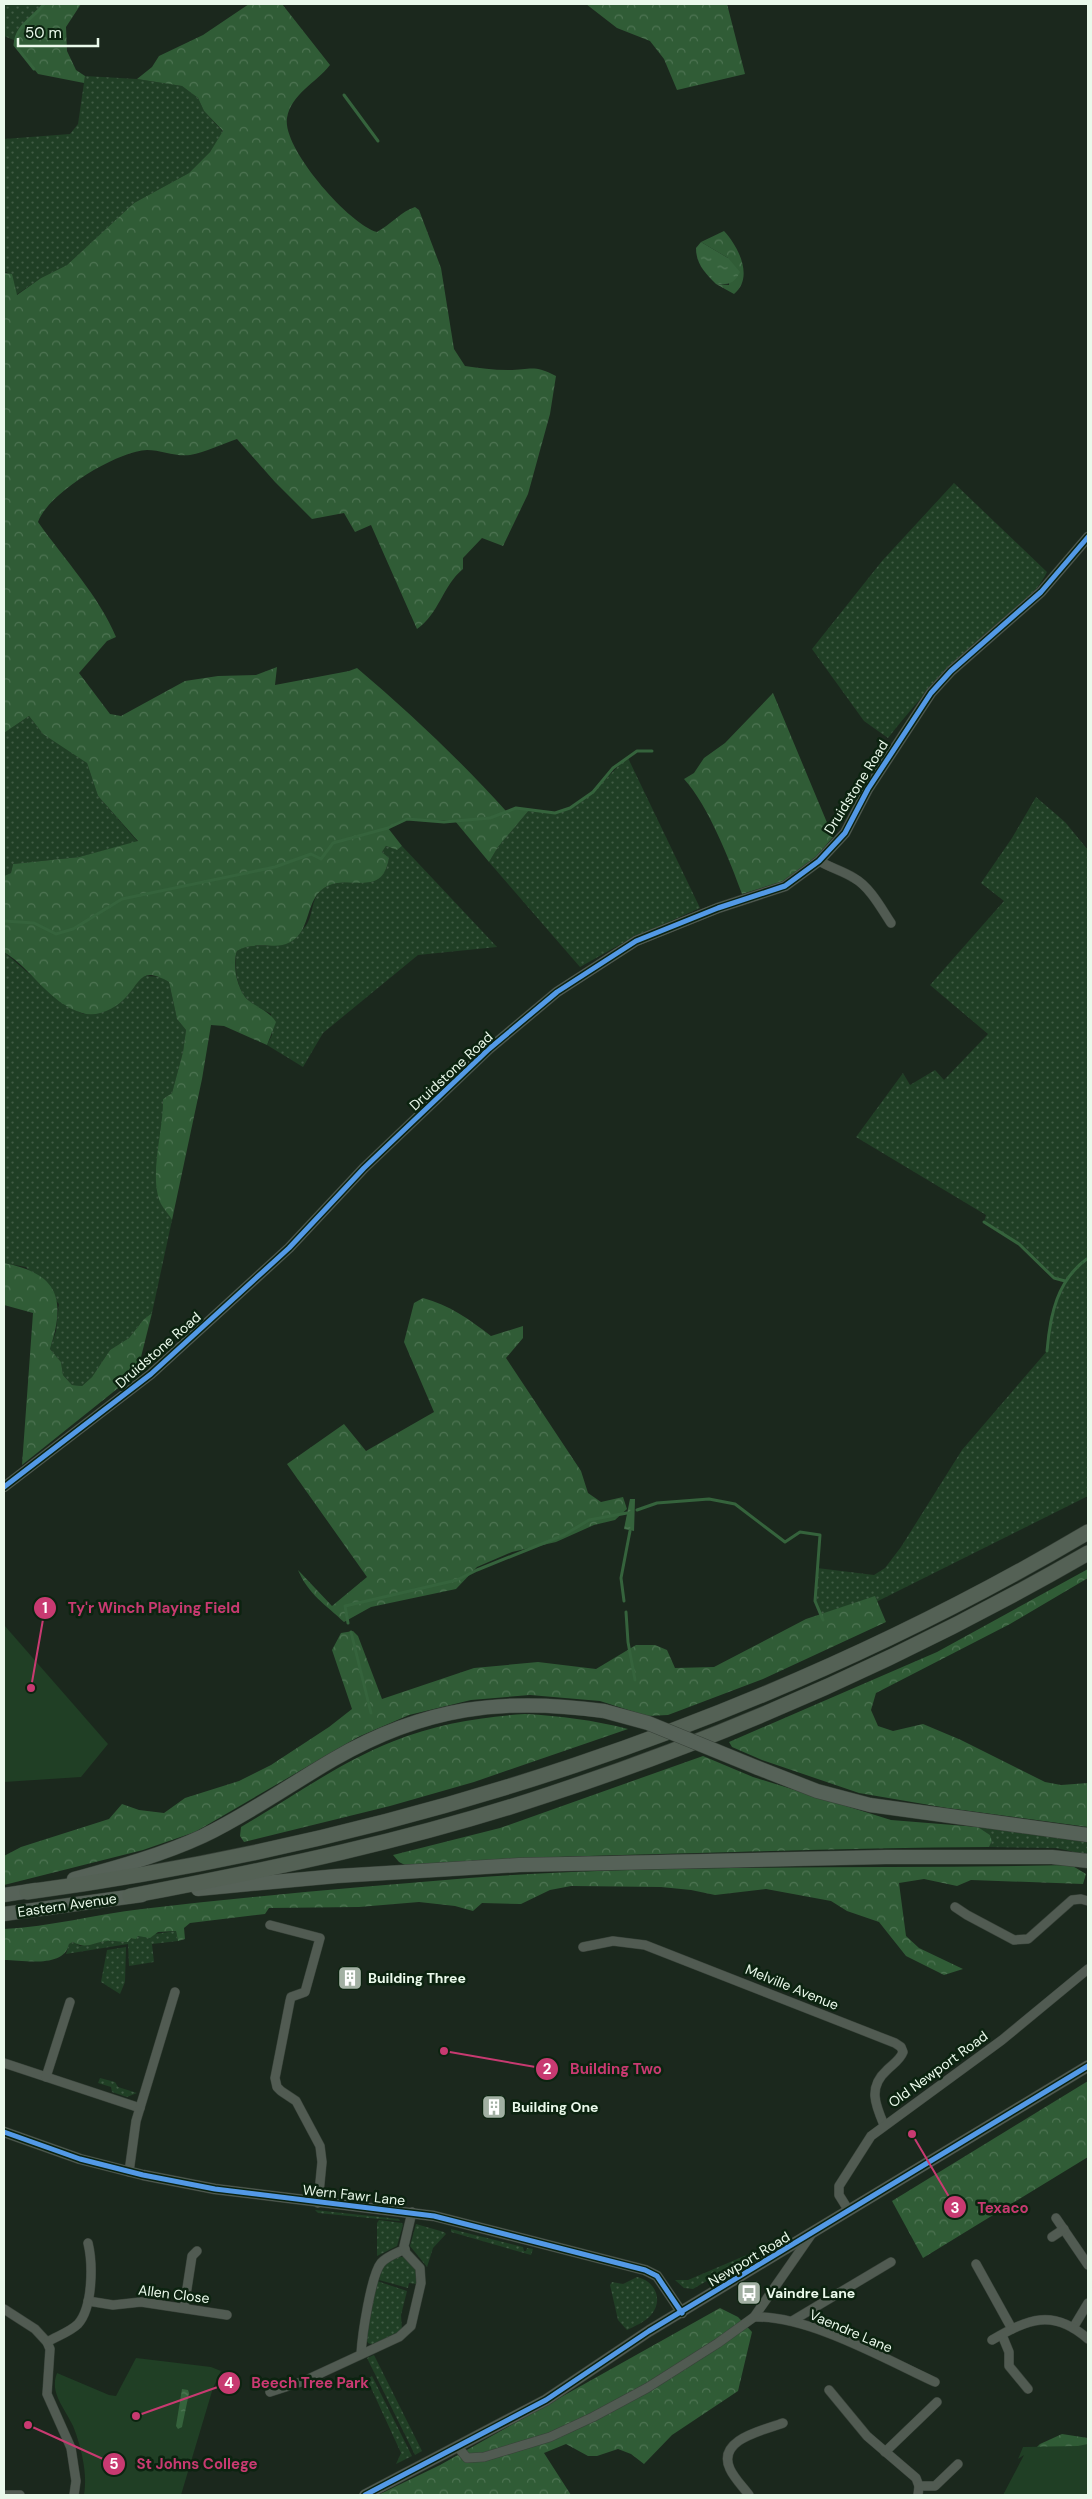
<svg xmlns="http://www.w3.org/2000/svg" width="1092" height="2499" font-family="'DM Sans',sans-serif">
<defs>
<pattern id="grass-dots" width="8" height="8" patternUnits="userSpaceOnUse" patternTransform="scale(1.25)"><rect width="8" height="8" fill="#203f25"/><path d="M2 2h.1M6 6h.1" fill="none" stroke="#415c45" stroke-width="1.8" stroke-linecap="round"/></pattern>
<pattern id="forest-crowns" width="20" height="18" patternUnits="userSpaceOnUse" patternTransform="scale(1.25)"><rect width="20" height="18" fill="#305c36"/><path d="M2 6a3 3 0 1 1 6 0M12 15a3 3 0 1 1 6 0" fill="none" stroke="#4e7453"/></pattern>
<pattern id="water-ripples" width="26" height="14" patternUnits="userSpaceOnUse" patternTransform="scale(1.25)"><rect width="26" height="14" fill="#35633c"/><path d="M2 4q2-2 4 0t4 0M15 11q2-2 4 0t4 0" fill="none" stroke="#527a58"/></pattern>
</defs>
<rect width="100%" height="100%" fill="#1b281d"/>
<!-- grass -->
<g fill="url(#grass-dots)">
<path d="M4,4H44L16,35V41L4,36Z"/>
<path d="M85,76L137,79L182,86L198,98L204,111L223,132L210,152L189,173L134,203L67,265L41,278L16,295L7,272L4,273V139L70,134L78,124Z"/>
<path d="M954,483L1047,572C1031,605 990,630 963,655C935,680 912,708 888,738L864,721L812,649L882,561Z"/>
<path d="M29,716L43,734L79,755L87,763L98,796L138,842L79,857L13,864L11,873L4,876V733Z"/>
<path d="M628,758L700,908L628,940L580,967L489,862L498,847L530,809C537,810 545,813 553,813C580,814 608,773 628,758Z"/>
<path d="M1036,797L1065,822L1088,850V1496L868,1606L823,1620L815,1601L817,1568L874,1575L885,1568L901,1547L962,1450L1047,1351L1050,1317L1065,1281L1054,1278L1019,1244L984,1222L986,1215L856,1137L903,1073L910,1085L935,1070L944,1080L988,1034L930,985L1004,901L981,883L1012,838Z"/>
<path d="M386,846L397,850L402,846L497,947L418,955L323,1033L303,1067L267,1045L272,1035L271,1014C263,1010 253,1005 247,999C237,989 233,964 237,951C250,943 260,948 274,945C281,944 298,934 304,928C314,918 310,896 324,888C348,873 383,897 389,858L382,852Z"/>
<path d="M4,952L65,1005L83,1014L128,995L139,978L146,976L161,977L169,982L177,1019L186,1030L183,1052L172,1093L163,1099V1118L159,1147L161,1203L172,1220L152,1313L144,1319L129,1338L110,1350L92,1377L82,1386L72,1385L63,1375L61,1362L50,1349L56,1331L59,1304L26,1267L4,1263Z"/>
<path d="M978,1827L1084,1841L1088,1843V1855L1056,1848L989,1847L992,1841L990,1835Z"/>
<path d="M176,1931L178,1941L152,1944L154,1962L129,1966L128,1944L66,1954L69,1944L73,1942L80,1946L97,1942Z"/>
<path d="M126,1947L125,1982L120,1994L101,1982L107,1950Z"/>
<path d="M100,2078L115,2082L118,2087L137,2093L127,2097L112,2092L111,2087L98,2083Z"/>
<path d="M315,2210L399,2219L400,2221L318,2213Z"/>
<path d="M379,2220L402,2223L403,2225L397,2246L377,2256V2223Z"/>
<path d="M416,2224L444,2232L446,2234L433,2248L427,2267L410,2246Z"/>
<path d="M451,2229L523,2247L524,2251H526L527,2248L533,2249L531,2255L451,2232Z"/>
<path d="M749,2254L744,2259L693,2289L684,2288L675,2280H688Z"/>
<path d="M395,2257H404L415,2265L418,2283L416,2284L409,2283L408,2288L379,2280L383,2264Z"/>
<path d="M637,2277C655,2281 664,2300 651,2315C645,2322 635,2326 627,2330L618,2320L610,2285L612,2282L623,2284Z"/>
<path d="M377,2281L407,2291L401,2315L402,2330L373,2345L368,2343L365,2337Z"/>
<path d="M374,2355L422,2451L415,2455L367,2358Z"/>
<path d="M372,2376L412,2456L396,2464L401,2453L367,2379Z"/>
</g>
<!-- forest -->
<g fill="url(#forest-crowns)">
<path d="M44,4H81L66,27L67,51L76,70L85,76L84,83L38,74L15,45C16,25 33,19 44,4Z"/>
<path d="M249,4H282L330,65C316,83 291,94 287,118C282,148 349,224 377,232C390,225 402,211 415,207L419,210L441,268L454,349L465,366C479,368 493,370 508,370C531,370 533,364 556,376L550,414L528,494L503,546L482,538L463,558V569C443,585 439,614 417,629L371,525L355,532L344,513L312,519L275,482L237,439C222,444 206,452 190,455C176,457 161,450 147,450C117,451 48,493 38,522C64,559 99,596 116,637L107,641L79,673L110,714L121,716L185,681L218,676L256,675L277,667L275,685L349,671L357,668C410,713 460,760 506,811L516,808L530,809L498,847L489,862L455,821L407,819L388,828L402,846L397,850L386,846L382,852L389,858C382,900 348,872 324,888C304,901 312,935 286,944C269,949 253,941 237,951C232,964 237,990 248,1000C258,1008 269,1011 276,1022L267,1045L224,1026L211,1025L202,1079L172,1220C169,1215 164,1209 161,1204C148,1177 164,1129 163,1099L172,1093L183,1052L186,1030L177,1019L169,982C142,966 141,980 127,996C117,1008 98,1018 82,1013C49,1003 32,969 4,952V876L11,873L13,864L79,857L138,841L98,796L87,763L43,734L29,716L4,733V273L12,274L17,295L41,278L67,265L134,203L189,173L210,152L223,131L204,111L198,98L182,86L137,79L152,67L159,56L203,35Z"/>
<path d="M586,4H727L745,74L677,90L664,59L650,41L617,28Z"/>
<path d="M724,231C739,247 754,278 734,294L716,284L729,285L728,258L701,242Z"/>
<path d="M773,693L833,837L816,857L784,881L742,894C730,861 708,805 684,779L694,773L704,758L725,743Z"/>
<path d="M4,1263C59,1274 66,1299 50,1349L61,1362L63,1375L72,1385L82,1386L92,1377L110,1350L129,1338L144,1319L152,1313L137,1373L22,1465L33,1313L4,1305Z"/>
<path d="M423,1298C449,1305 469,1319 491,1336L523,1326V1338L506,1358L581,1471L588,1493L601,1502L623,1497L627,1509L615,1520L594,1525L556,1542L512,1552L477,1567L456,1589L371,1607L344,1622C326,1605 308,1594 298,1570L332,1606L367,1577L287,1464L344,1424L366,1451L434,1412L404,1342L414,1303Z"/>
<path d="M1088,1569V1578L1010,1624L876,1693L871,1710L878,1726L893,1731L923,1724L961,1740L1045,1782L1061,1785L1088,1783V1827L947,1808L859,1793L762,1760L732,1747L729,1742L937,1652Z"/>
<path d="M875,1596L886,1622L763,1679L668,1715L647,1716L600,1701L530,1695L471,1700L409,1715L358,1737L195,1832L143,1850L4,1885V1856L21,1847L109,1819L122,1804L139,1810L164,1813L185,1798L239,1781L271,1765L329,1727L352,1709L332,1650L341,1633L353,1631L358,1636L382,1699L474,1668L538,1662L596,1669L636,1645H655L667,1650L675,1668L714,1667L806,1619Z"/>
<path d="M525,1714C561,1716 593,1720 628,1729L474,1782L390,1806L244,1842L240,1836L241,1827C291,1798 340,1762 394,1741C436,1724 480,1717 525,1714Z"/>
<path d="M703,1756L753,1777L891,1820L978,1827L990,1835L992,1841L989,1847C904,1847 820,1850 735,1852C625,1855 515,1857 405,1865L399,1862L393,1855L500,1828Z"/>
<path d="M1071,1865L1086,1874L1083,1884L971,1880L957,1886L924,1879L899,1883L906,1936L919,1948L963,1969L944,1975L906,1956L879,1922L847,1911L831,1901L766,1889L715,1895L691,1890L661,1887L571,1886L550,1890L521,1904L482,1903L473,1911L455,1906L419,1902L359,1907L269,1908L265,1914L190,1923L184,1928L185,1939L178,1941L176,1931L158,1932L150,1938L138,1936L136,1939L131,1938L128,1942C120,1942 114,1940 107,1941C93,1942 87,1950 73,1942L69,1944C64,1969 22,1960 4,1960V1929C50,1927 96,1914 142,1909C251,1896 360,1887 469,1878C669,1863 871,1870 1071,1865Z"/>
<path d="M1088,2081V2157L923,2258L892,2201Z"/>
<path d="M720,2308L738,2317L752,2332L738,2391L672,2435L644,2464L631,2454L618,2449L597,2456H588L566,2444L544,2453L571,2495H378L440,2465Z"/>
<path d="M1062,2434L1088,2438V2470L1036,2448L1040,2444Z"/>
</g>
<!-- park -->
<g fill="#203f25">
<path d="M4,1625L108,1744L81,1777L4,1782Z"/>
<path d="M136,2358L211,2367L221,2371L213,2388L181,2495H84C88,2474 81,2446 73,2426C65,2408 49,2393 57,2373L109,2395L116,2396Z"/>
<path d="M1088,2444V2495H1003L1024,2455L1018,2459L1023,2447L1078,2446Z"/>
</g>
<!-- water -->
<g fill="url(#water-ripples)">
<path d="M701,242L728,258L740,272C734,283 730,285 716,284C705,273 696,264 696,248Z"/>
<path d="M630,1499H635L634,1531L624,1529Z"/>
<path d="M182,2389L188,2390L189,2393L182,2427L178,2429L176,2426Z"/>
</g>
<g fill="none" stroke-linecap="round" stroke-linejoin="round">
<!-- stream -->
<g stroke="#35633c" stroke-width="3">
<path d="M34,69L15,45C16,25 33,19 44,4"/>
<path d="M344,95L378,141"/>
<path d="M4,921L34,923L56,934L73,929L122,899L275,867L311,854L321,859L333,843L388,828L407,819L444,822L490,818L516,808L555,813L570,808L593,792L613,768L637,751H652"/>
<path d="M984,1222L1019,1244L1054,1278L1065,1281"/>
<path d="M1047,1351C1050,1315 1057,1280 1088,1258"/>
<path d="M637,1510L657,1503L709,1499L735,1504L785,1542L800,1532L820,1535L815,1601L823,1620"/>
<path d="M624,1601L621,1578L630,1531"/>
<path d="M626,1612L628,1642L635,1680"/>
<path d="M348,1623L345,1606L457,1580L477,1570L564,1535L589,1520L627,1513"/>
<path d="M351,1632L371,1713"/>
</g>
<defs>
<g id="minor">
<path d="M819,861C831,868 843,871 854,878C870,887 881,908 891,923"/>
<path d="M955,1907L967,1915L1014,1940L1028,1939L1072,1900L1081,1899L1088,1901"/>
<path d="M270,1925L320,1938L305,1992L291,1997L290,2001L275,2078L277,2087L281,2091L296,2101L320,2146L322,2162L318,2203"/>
<path d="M583,1947L613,1941L645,1945L895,2043L901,2047L903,2052C900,2060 893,2064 887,2070C868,2087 875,2104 884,2125"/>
<path d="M4,2063L140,2108"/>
<path d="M46,2077L70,2002"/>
<path d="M129,2172L136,2121L175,1992"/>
<path d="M849,2211L839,2195V2186L871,2136L1002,2040L1088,1969"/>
<path d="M1056,2218L1088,2265"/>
<path d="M1052,2237L1064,2229"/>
<path d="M976,2264L1012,2329"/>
<path d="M88,2301L113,2305L141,2302L227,2315"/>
<path d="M184,2308L192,2256L197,2251"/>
<path d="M4,2309L35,2329L47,2342L50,2349L47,2394L71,2448L76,2481L74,2495"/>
<path d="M754,2317C808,2315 885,2359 935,2382"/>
<path d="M792,2321L891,2262"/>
<path d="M1073,2328L1088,2303"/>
<path d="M1002,2335L1009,2352V2366L1028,2389"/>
<path d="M992,2340C1028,2319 1053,2308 1088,2339"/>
<path d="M47,2342C57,2336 70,2332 78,2324C93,2307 93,2264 88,2243"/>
<path d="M361,2354C362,2336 371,2275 381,2263C387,2256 397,2253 405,2249"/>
<path d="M829,2390L867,2436L916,2478L919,2486L918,2495"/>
<path d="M270,2392L304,2381L399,2337L411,2326L421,2283L420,2268L406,2253L404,2246L412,2212"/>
<path d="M457,2446L467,2458L484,2457L550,2437L593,2417L647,2388L718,2343L754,2317L811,2235"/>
<path d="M885,2452L937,2402"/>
<path d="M919,2486H935L958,2464"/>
<path d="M4,2495H20"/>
<path d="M749,2495C743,2487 734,2478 730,2469C716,2439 765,2430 783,2423"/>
</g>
<g id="tertiary">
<path d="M4,1487L151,1374L289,1248L364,1168L489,1049L557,992L636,941L718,908L785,886L819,861L845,833L868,789L931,693L951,671L1041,592L1088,537"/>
<path d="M4,2132L80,2159L143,2175L215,2189L434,2216L645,2270L657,2276L682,2313"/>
</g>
<path id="secondary" d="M365,2495L546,2400L649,2331L1088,2066"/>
<g id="trunk">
<path d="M758,1768L817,1791L870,1805L1088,1835"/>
<path d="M74,1879C118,1867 162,1855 203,1836C249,1814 291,1784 334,1759C424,1707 503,1697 604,1711"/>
<path d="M198,1889L337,1876L519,1865L886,1857H1052L1088,1861"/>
<path d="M4,1895L36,1890"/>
<path d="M4,1914L142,1895"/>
</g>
<g id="motorway">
<path d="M27,1892C399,1842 765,1723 1088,1532"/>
<path d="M130,1896C272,1869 413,1840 550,1794C736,1733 918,1651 1088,1553"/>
</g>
</defs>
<!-- minor casing -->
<use href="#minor" stroke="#384239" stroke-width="10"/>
<!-- tertiary casing -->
<use href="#tertiary" stroke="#384239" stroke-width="11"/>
<!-- secondary casing -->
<use href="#secondary" stroke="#384239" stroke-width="12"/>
<!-- trunk casing -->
<use href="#trunk" stroke="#384239" stroke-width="15"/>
<!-- motorway casing -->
<use href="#motorway" stroke="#384239" stroke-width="16"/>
<!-- minor -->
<use href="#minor" stroke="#515b52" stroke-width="9"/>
<!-- tertiary -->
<use href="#tertiary" stroke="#515b52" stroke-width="10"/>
<!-- secondary -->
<use href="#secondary" stroke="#515b52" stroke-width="11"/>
<!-- trunk -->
<use href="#trunk" stroke="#566258" stroke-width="14"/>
<!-- motorway -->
<use href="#motorway" stroke="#546155" stroke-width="15"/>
<defs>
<path id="trunk-bridge" d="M604,1711L648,1723L758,1768"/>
</defs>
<!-- trunk-bridge casing -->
<use href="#trunk-bridge" stroke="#384239" stroke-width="15" stroke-linecap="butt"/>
<!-- trunk-bridge -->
<use href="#trunk-bridge" stroke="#566258" stroke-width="14"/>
<defs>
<g id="cycleway">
<path d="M4,1487L151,1374L289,1248L364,1168L489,1049L557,992L636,941L718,908L785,886L819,861L845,833L868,789L931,693L951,671L1041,592L1088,537"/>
<path d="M4,2132L80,2159L143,2175L215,2189L434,2216L645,2270L657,2276L682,2313"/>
<path d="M365,2495L546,2400L649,2331L1088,2066"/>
</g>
</defs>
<!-- cycleway casing -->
<use href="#cycleway" stroke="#0c2310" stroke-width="8"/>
<!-- cycleway -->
<use href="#cycleway" stroke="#5399e6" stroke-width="5"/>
</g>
<!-- icons -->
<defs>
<symbol id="building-square" viewBox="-11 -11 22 22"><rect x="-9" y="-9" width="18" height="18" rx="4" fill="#a2b0a3" stroke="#0c2310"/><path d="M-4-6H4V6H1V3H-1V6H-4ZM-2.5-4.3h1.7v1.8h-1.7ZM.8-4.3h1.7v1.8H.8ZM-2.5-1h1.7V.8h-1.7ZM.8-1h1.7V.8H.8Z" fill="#fff"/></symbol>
<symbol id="bus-square" viewBox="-11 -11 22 22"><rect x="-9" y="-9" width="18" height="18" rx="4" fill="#a2b0a3" stroke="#0c2310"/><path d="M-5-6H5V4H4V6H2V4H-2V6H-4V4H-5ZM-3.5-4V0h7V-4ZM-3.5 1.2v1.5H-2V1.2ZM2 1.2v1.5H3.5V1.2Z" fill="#fff"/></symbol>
</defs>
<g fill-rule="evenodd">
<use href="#building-square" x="336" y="1964" width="28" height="28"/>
<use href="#building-square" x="480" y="2093" width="28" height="28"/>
<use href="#bus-square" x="735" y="2279" width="28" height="28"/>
</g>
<g text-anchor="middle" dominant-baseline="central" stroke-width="5" stroke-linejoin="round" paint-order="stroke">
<!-- street labels -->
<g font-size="14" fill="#eaf9eb" stroke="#0c2310">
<text transform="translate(856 787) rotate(-58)">Druidstone Road</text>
<text transform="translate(451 1071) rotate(-43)">Druidstone Road</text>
<text transform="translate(158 1350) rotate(-41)">Druidstone Road</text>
<text transform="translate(67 1905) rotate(-8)">Eastern Avenue</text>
<text transform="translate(792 1987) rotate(22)">Melville Avenue</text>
<text transform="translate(938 2069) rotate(-36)">Old Newport Road</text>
<text transform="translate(354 2195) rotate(6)">Wern Fawr Lane</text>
<text transform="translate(749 2259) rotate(-31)">Newport Road</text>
<text transform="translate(174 2294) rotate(7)">Allen Close</text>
<text transform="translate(851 2331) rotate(23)">Vaendre Lane</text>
</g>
<!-- poi labels -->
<g font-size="14" font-weight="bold" fill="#eaf9eb" stroke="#0c2310" text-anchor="start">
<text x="368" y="1978">Building Three</text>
<text x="512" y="2107">Building One</text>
<text x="766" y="2293">Vaindre Lane</text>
</g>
</g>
<!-- callouts -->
<path fill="none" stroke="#c83a71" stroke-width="2" d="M31 1688L45 1608M444 2051L547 2069M912 2134L955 2207M136 2416L229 2383M28 2425L114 2464"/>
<g fill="#c83a71" stroke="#0c2310" stroke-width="2">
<circle cx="31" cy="1688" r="5"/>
<circle cx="444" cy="2051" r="5"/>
<circle cx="912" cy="2134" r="5"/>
<circle cx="136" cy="2416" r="5"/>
<circle cx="28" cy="2425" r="5"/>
<circle cx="45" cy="1608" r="12"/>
<circle cx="547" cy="2069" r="12"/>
<circle cx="955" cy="2207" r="12"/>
<circle cx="229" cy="2383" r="12"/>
<circle cx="114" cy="2464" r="12"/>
</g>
<g font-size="15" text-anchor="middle" font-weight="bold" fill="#fff">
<text x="45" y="1613">1</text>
<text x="547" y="2074">2</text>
<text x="955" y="2213">3</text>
<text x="229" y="2388">4</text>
<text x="114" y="2469">5</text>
</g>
<g font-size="15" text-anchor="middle" font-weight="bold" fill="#c83a71" stroke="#0c2310" stroke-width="5" stroke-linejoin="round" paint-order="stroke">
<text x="154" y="1613">Ty'r Winch Playing Field</text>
<text x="616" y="2074">Building Two</text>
<text x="1003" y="2213">Texaco</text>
<text x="310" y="2388">Beech Tree Park</text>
<text x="197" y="2469">St Johns College</text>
</g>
<!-- border -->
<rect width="1092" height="2499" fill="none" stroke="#eaf9eb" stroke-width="10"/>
<!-- scale -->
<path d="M18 38v8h80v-8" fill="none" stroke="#eaf9eb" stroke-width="2.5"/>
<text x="25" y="38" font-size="15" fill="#eaf9eb" stroke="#0c2310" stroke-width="4" paint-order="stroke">50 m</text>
</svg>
